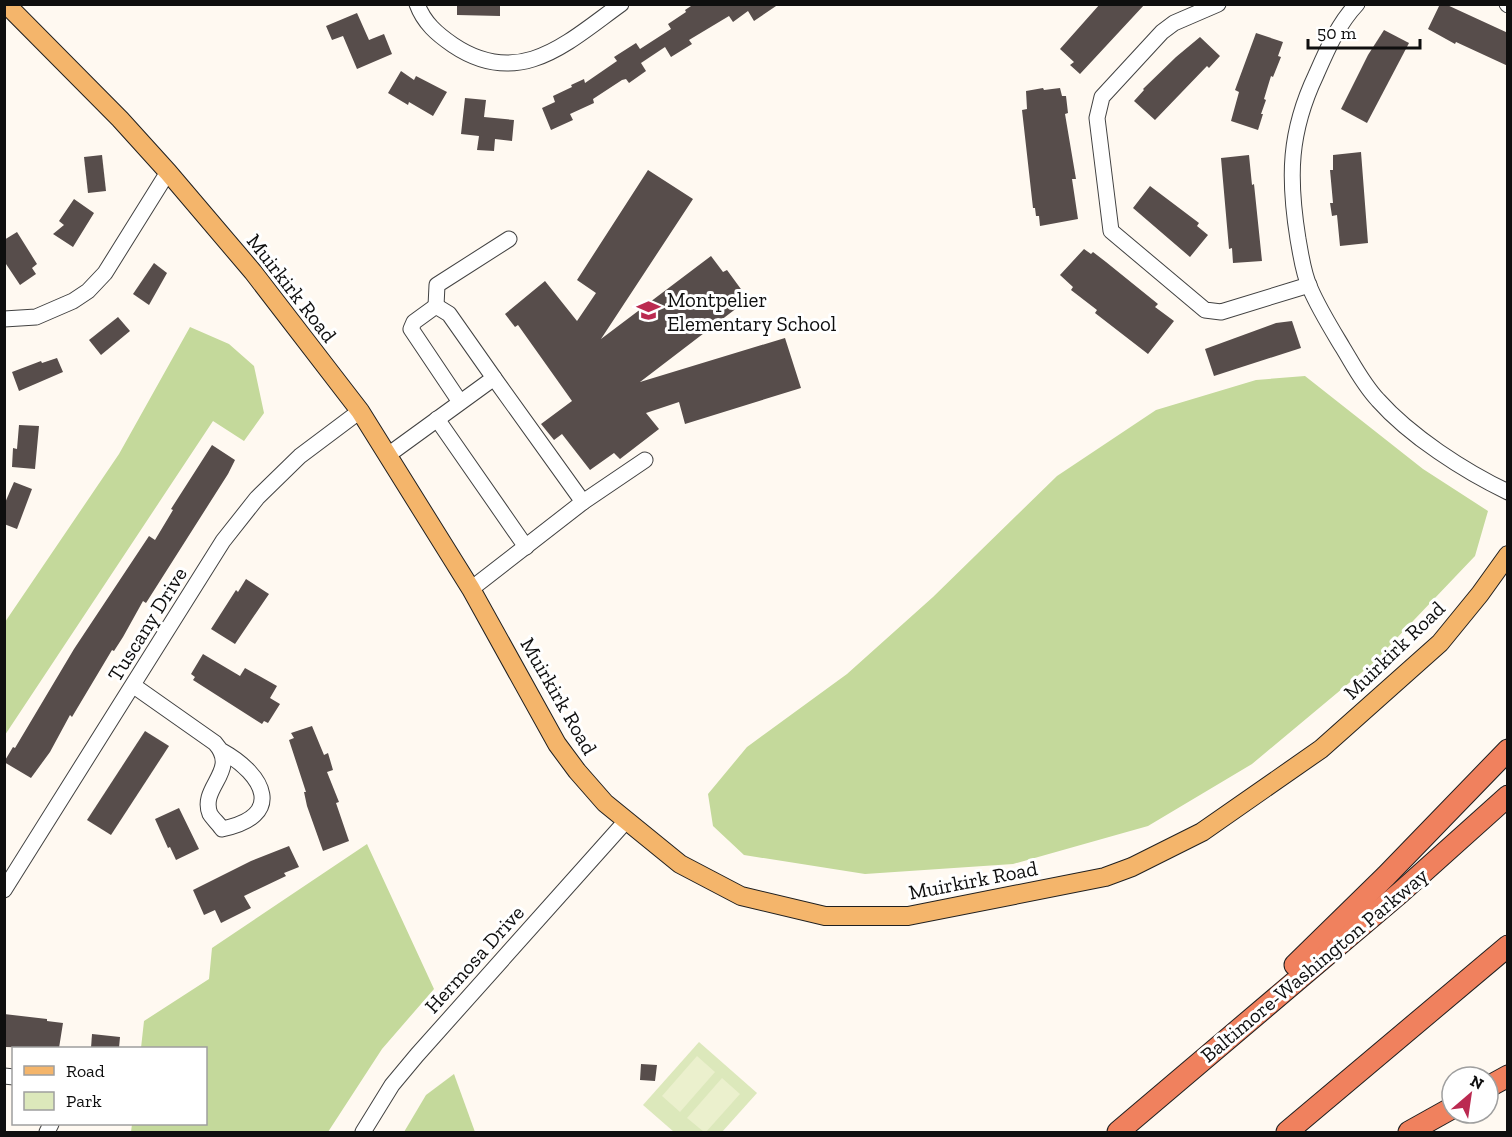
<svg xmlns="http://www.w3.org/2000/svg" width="1512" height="1137" font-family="'Zilla Slab',serif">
<rect width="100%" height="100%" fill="#fff9f1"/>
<!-- green -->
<path fill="#dce8bb" d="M699,1042L757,1093L722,1132H674L643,1105Z"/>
<!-- forest -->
<g fill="#c4d99b">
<path d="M190,327L229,344L254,366L264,413L244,441L213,421L5,735V622L119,454Z"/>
<path d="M1305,376L1423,469L1488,511L1475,556L1373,663L1252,764L1148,826L1013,864L865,874L744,855L713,826L708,794L747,747L847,674L933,597L1057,476L1156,410L1256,380Z"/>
<path d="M367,844L434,989L382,1049L328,1132H131L132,1124H206V1048H141L144,1021L209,979L212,948Z"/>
<path d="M454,1074L475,1132H404L426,1095Z"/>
</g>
<!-- pitch -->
<g fill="#ebf0cd">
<path d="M697,1056L715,1072L680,1112L662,1096Z"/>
<path d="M722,1078L740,1094L706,1132H704L687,1118Z"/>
</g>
<!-- building -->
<g fill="#574d4b">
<path d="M457,4H500V16L457,15Z"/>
<path d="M694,4H779L754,21L748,11L733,22L729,16L689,40L692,44L671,57L665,47L641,63L646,71L629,83L626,79L622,80L593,99L594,103L570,114L573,120L551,130L542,108L555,102L553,96L572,87L571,85L584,79L585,83L617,61L614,57L636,43L640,49L671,29L668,24L686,12L685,10Z"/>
<path d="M1100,4H1145L1080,74L1070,65L1074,62L1060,49Z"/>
<path d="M1440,4H1445L1508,33V66L1456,42L1455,44L1428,29Z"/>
<path d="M357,13L369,40L384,34L392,54L357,69L343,36L332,40L326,26Z"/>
<path d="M1384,30L1409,43L1367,123L1341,109L1368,55Z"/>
<path d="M1256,33L1283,42L1278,56L1281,57L1273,77L1271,76L1264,99L1266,100L1261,114H1263L1258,130L1231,121L1239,92L1235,90Z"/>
<path d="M1200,37L1220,56L1209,68L1207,66L1155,120L1134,101L1144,90L1143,89L1176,57Z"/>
<path d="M401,71L414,80L416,76L447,92L433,116L409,102L408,105L388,93Z"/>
<path d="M1043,88L1044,90L1060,88L1062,96H1066L1068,113L1065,114L1076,179H1072L1078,219L1040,226L1039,216H1036L1035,208H1033L1022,110L1027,109L1026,91Z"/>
<path d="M465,98L486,100L484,117L514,120L512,141L495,139L494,151L477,150L479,136L461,134Z"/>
<path d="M1361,152L1368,243L1340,246L1337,215L1332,216L1330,203H1333L1330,170H1333V155Z"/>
<path d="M102,155L106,191L88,193L84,157Z"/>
<path d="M1249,155L1252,185L1254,184L1262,261L1233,263L1232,248L1229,249L1221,158Z"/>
<path d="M648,170L693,199L601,339L711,256L723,272L727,270L746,296L743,298L746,301L640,382L785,338L801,388L685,424L679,402L646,413L659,429L620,459L614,453L590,470L562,434L554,440L541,424L572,401L518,325L515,327L505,314L545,281L577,321L596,293L577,280Z"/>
<path d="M1150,186L1199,223L1197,226L1208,235L1190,257L1133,208Z"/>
<path d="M74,199L94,213L73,247L53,234L64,225L59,221Z"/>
<path d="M17,232L37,264L32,268L36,274L20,285L4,261V240Z"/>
<path d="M1084,249L1091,254L1093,252L1106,262L1158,304L1155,307L1174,321L1148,354L1095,313L1097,310L1071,290L1073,287L1060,275Z"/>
<path d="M154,263L167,273L149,305L133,294Z"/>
<path d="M118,317L130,331L101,355L89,340Z"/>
<path d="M1292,321L1301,348L1214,376L1205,349L1276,323Z"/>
<path d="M57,358L63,372L19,391L12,372L41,361L42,363Z"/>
<path d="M19,425L39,426L35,469L12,467L13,448L17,449Z"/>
<path d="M212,445L235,460L228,474L146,603L143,601L123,637L114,651L112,650L72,717L70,715L50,752L31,778L4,762L13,747L15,748L74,649L149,536L155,540L173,510L171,509Z"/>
<path d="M14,482L32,489L17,529L4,524V505Z"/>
<path d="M246,579L269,594L235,644L211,629L236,590L238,592Z"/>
<path d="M203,654L240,676L245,668L277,686L270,698L280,704L268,723L264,721L262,724L193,680L195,677L191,674Z"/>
<path d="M312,726L324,755L328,753L333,770L327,772L339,802L336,803L349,841L323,851L307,806L304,792H306L289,740L294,738L291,733Z"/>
<path d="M145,731L169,746L111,835L87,820Z"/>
<path d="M179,808L199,849L176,860L170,847L168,848L155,819Z"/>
<path d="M289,846L299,867L284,873L286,876L244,896L251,908L221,923L215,910L204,915L193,890L251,861Z"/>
<path d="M4,1014L47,1019V1021L63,1023L59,1048L4,1047Z"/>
<path d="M92,1034L120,1037L119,1048H91Z"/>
<path d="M641,1064L657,1065L655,1081L640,1080Z"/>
</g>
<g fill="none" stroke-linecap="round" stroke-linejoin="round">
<defs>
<g id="minor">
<path d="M417,4C424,23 437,34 453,45C520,90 568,42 621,4"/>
<path d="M1218,4L1174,23L1162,32L1102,97L1097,118L1111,231L1205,310L1221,312L1309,285"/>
<path d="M1357,4C1338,24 1327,50 1316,75C1289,132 1288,177 1298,239C1301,255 1303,273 1310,288C1319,309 1331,328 1343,348C1354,366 1363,384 1378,400C1410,436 1464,471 1508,492"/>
<path d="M1507,4L1508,5"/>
<path d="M436,306L437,285L509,239"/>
<path d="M4,319L36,317L73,301L88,291L105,273L168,172"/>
<path d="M460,402L411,329L414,322L436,306L449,314L494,378"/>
<path d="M437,419L526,547"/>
<path d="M388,455L494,378L583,502L471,589"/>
<path d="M583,502L645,460"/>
<path d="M134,686L215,743C240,771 199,787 210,814C213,819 219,824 222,829C285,816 265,775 222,751"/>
<path d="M4,890L223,541L257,498L300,456L360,411"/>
<path d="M4,1076L14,1077"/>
<path d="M47,1132L51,1124"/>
<path d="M363,1132L392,1085L417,1055L626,821"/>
</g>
<path id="major" d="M6,4L120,119L168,172L253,272L360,411L471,589L557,744L577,771L605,803L680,864L741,896L825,916H908L1105,877L1132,867L1202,832L1321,749L1440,643L1480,594L1508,555"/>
<g id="highway">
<path d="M1295,965L1386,876L1508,750"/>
<path d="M1488,1087L1508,1076"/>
<path d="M1118,1132L1401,892L1508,796"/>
<path d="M1287,1132L1508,946"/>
<path d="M1409,1132L1452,1108"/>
</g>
</defs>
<!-- minor casing -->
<use href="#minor" stroke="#424242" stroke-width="17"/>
<!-- major casing -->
<use href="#major" stroke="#202020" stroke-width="20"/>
<!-- highway casing -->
<use href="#highway" stroke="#202020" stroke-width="23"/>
<!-- minor -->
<use href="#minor" stroke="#fff" stroke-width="15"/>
<!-- major -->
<use href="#major" stroke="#f4b56b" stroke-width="18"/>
<!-- highway -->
<use href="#highway" stroke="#f0815e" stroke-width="21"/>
</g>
<!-- icons -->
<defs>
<symbol id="school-bare" viewBox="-9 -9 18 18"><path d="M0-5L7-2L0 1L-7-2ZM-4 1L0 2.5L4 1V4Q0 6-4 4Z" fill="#bb2a51" stroke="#fff" stroke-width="2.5" paint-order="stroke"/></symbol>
</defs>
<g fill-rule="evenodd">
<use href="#school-bare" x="632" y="294" width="33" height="33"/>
</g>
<g text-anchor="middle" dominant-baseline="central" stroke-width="6" stroke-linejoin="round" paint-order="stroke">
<!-- street labels -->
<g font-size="21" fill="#0f0f0f" stroke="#fff">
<text transform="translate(292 288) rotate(52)">Muirkirk Road</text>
<text transform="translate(147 624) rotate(-58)">Tuscany Drive</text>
<text transform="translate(1394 650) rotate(-44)">Muirkirk Road</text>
<text transform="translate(559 696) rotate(60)">Muirkirk Road</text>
<text transform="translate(973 880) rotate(-11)">Muirkirk Road</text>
<text transform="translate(474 959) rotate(-48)">Hermosa Drive</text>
<text transform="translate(1314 965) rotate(-40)">Baltimore-Washington Parkway</text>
</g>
<!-- poi labels -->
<g font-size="21" fill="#0f0f0f" stroke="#fff" text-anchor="start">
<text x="667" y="299">Montpelier<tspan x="667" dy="24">Elementary School</tspan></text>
</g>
</g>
<!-- border -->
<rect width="1512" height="1137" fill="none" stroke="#0f0f0f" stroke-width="12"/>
<!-- legend -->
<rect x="12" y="1047" width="195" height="78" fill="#ffffff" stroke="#9f9f9f" stroke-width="1.5"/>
<rect x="24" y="1066" width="30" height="9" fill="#f4b56b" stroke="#9f9f9f" stroke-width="1.5"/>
<text x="66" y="1077" font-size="18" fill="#0f0f0f">Road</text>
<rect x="24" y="1092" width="30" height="18" fill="#dce8bb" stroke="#9f9f9f" stroke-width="1.5"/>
<text x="66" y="1107" font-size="18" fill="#0f0f0f">Park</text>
<!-- north arrow -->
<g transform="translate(1470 1095) rotate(29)"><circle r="28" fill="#ffffff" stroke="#9f9f9f" stroke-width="1.5"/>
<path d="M0-4.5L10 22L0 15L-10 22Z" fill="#bb2a51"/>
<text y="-9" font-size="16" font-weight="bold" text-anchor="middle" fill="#0f0f0f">N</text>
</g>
<!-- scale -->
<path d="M1308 39v9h112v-9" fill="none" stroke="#0f0f0f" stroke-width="3"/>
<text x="1317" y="39" font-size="18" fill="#0f0f0f" stroke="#ffffff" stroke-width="4.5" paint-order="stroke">50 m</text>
</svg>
